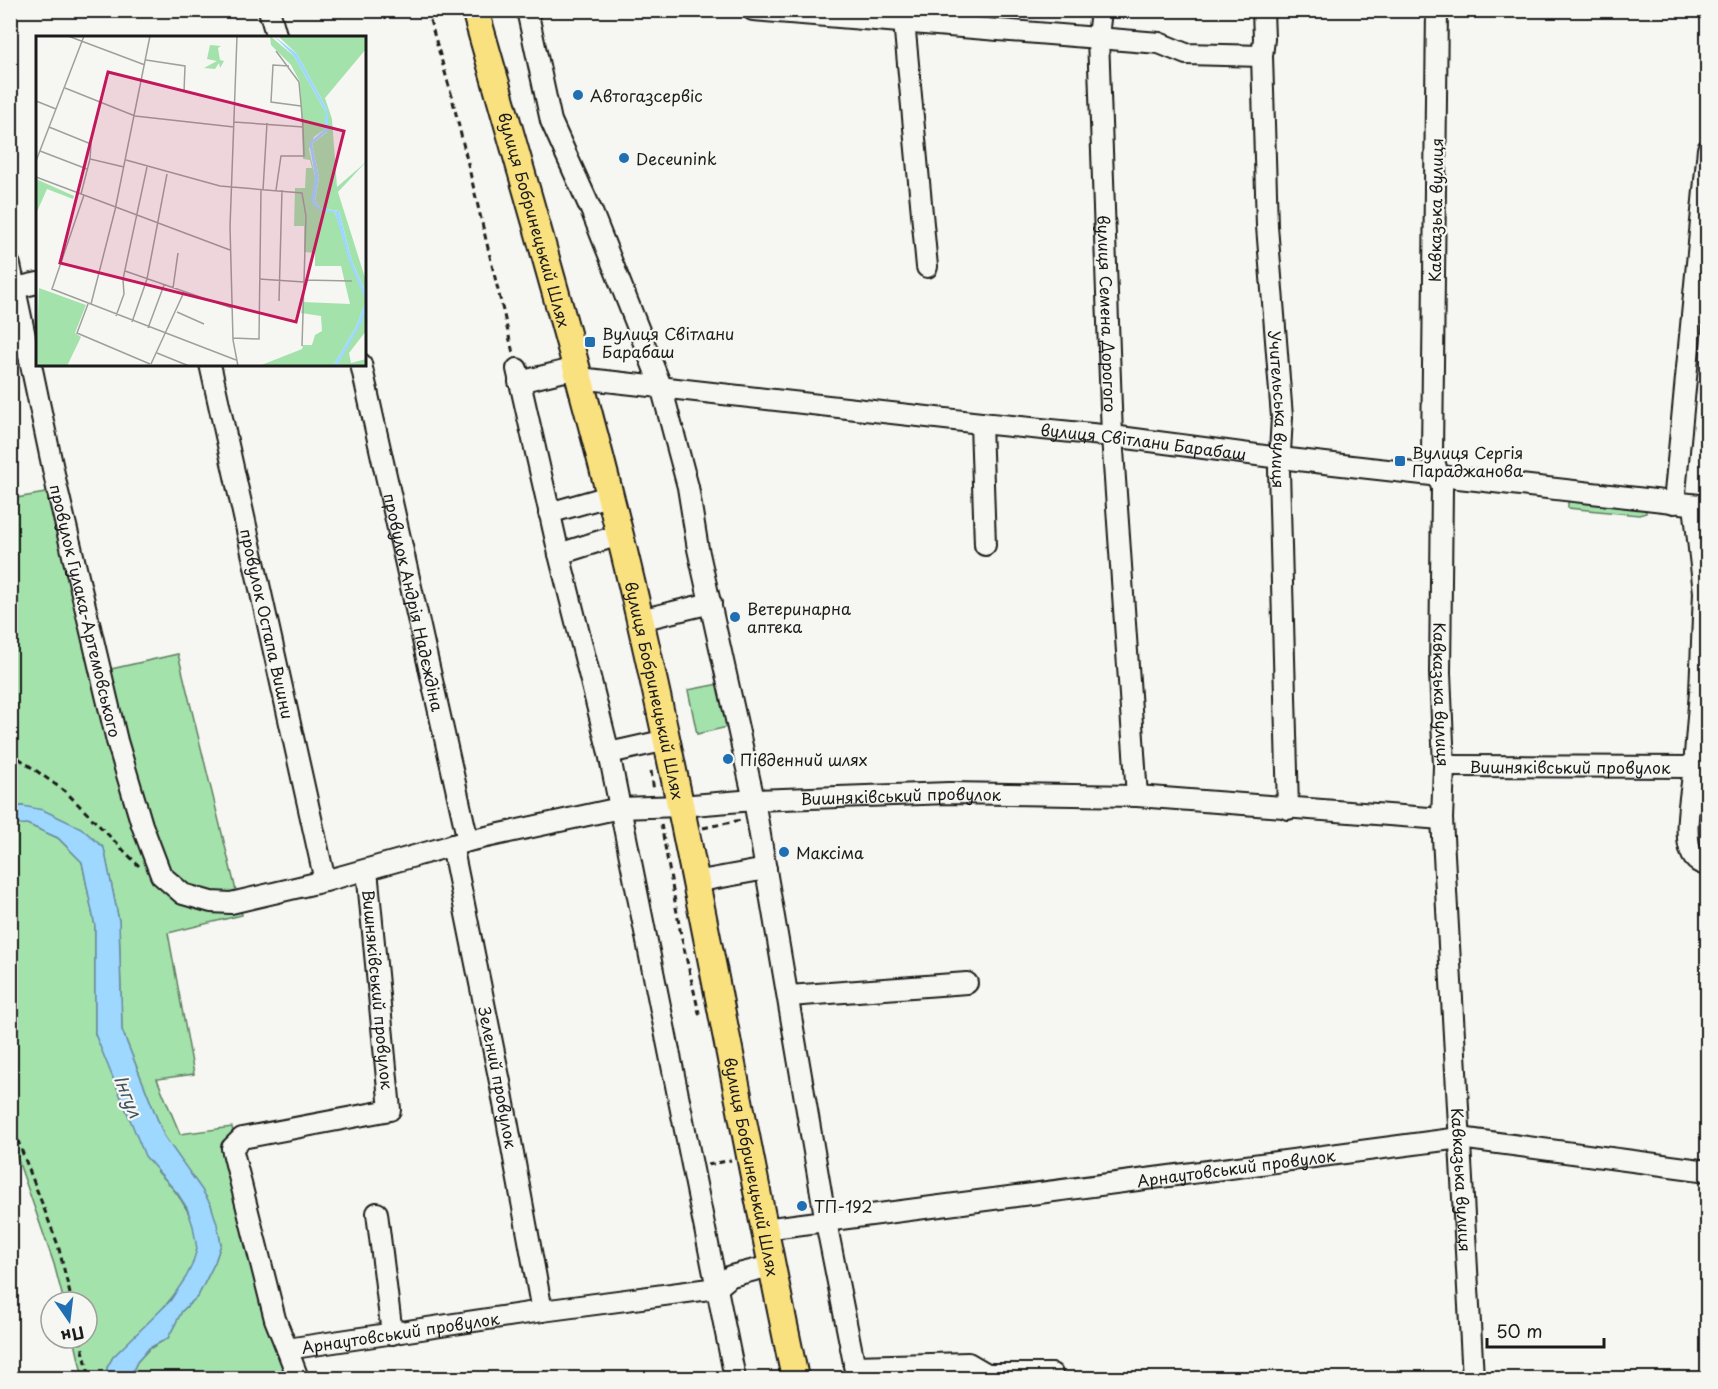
<svg xmlns="http://www.w3.org/2000/svg" width="1718" height="1389" font-family="'Playpen Sans',sans-serif">
<rect width="100%" height="100%" fill="#f6f6f2"/>
<filter id="ink" filterUnits="userSpaceOnUse"><feTurbulence type="fractalNoise" baseFrequency=".0167" numOctaves="2"/><feDisplacementMap in="SourceGraphic" scale="12" xChannelSelector="R" yChannelSelector="G"/><feConvolveMatrix kernelMatrix="1 2 1 2 8 2 1 2 1" color-interpolation-filters="sRGB"/></filter>
<g filter="url(#ink)">
<!-- green -->
<g fill="#a3e2aa" stroke="#607f63" stroke-width="1.5">
<path d="M68,489L111,669L178,654L242,915L168,933L194,1074L157,1079L180,1134L232,1127L275,1299L300,1378H132V1373L137,1362L149,1349L168,1338L182,1311L198,1296L215,1262L221,1244L211,1205L164,1136L122,1030L119,921L104,849L23,806L11,807V499Z"/>
<path d="M1568,499L1646,509V513L1639,515L1568,508Z"/>
<path d="M724,683L732,726L697,734L688,690Z"/>
<path d="M27,824L58,838L82,862L95,926V1034L158,1172C178,1192 197,1219 197,1248C196,1283 138,1334 113,1357L107,1368V1378H83L74,1338H87V1302H64L54,1264L11,1140V825Z"/>
</g>
<!-- water -->
<path fill="#9ed8ff" stroke="#6a8da4" stroke-width="1.5" d="M23,806L43,810L81,828L104,848L119,921L122,1030L164,1136L202,1190L211,1205L217,1224L221,1244L215,1262L198,1296L182,1311L168,1338L149,1348L137,1362L132,1373V1378H107V1368L113,1357L170,1301L186,1277L192,1265L197,1249L193,1226L187,1208L178,1194L145,1156L95,1034V926L82,862L58,838L27,824L11,825V807Z"/>
<g fill="none" stroke-linecap="round" stroke-linejoin="round">
<defs>
<g id="minor">
<path d="M269,10L277,38"/>
<path d="M527,10L551,121L592,212L661,386L688,487L698,549L754,800L826,1222L857,1378"/>
<path d="M753,10L1159,43L1186,54L1262,56"/>
<path id="s1" d="M1101,10L1098,37L1112,436L1137,796"/>
<path id="s2" d="M1263,10L1264,39L1262,56L1267,226L1282,417L1279,470L1288,809"/>
<path id="s3" d="M1437,10L1432,454L1442,488L1440,673L1444,766L1442,819L1473,1378"/>
<path d="M904,21L927,267"/>
<path id="s4" d="M10,265L57,488L117,741L142,825L161,875L183,894L211,902L231,903L325,881L468,841L620,808L680,806L754,800L949,793L1137,796L1442,819"/>
<path d="M15,288L38,283"/>
<path id="s5" d="M210,364L325,881"/>
<path id="s6" d="M361,364L468,841"/>
<path d="M517,369L559,554L609,753L735,1378"/>
<path id="s7" d="M579,378L981,423L1112,436L1280,458L1708,506"/>
<path d="M519,382L577,368"/>
<path d="M981,423L985,545"/>
<path d="M1674,503L1708,149"/>
<path d="M1694,505L1704,592L1700,692L1694,767"/>
<path d="M549,513L609,496"/>
<path d="M559,554L619,535"/>
<path d="M640,620L711,603"/>
<path d="M609,753L667,740"/>
<path id="s8" d="M1444,766L1694,767C1692,790 1680,842 1695,859C1698,863 1703,864 1708,866"/>
<path id="s9" d="M452,845L500,1082L542,1311"/>
<path id="s10" d="M367,870L390,1110L242,1138L232,1148L275,1319L287,1349L542,1311L717,1288L731,1276L771,1266"/>
<path d="M695,882L766,869"/>
<path d="M789,996L967,983"/>
<path d="M377,1213L392,1334"/>
<path id="s11" d="M764,1229L1460,1138L1708,1171"/>
<path d="M287,1349L298,1378"/>
<path d="M854,1366L968,1363L987,1374H1052"/>
</g>
<g id="major">
<path id="s12" d="M475,10C533,214 594,417 641,624C698,874 742,1127 795,1378"/>
</g>
</defs>
<!-- minor casing -->
<use href="#minor" stroke="#1c1c1c" stroke-width="24"/>
<!-- major casing -->
<use href="#major" stroke="#1c1c1c" stroke-width="30"/>
<!-- path -->
<g stroke="#1c1c1c" stroke-width="3" stroke-dasharray="6 4.5" stroke-linecap="butt">
<path d="M427,10L451,93L513,353"/>
<path d="M10,752L66,792L139,866"/>
<path d="M651,771L654,791"/>
<path d="M661,824L681,935L700,1017"/>
<path d="M703,828L741,820"/>
<path d="M10,1120L58,1245L72,1302"/>
<path d="M708,1165L731,1160"/>
<path d="M80,1338L90,1378"/>
</g>
<!-- minor -->
<use href="#minor" stroke="#f6f6f2" stroke-width="20"/>
<!-- major -->
<use href="#major" stroke="#fae180" stroke-width="26"/>
</g>
</g>
<!-- markers -->
<g fill="#1f6fb2" stroke="#f6f6f2" stroke-width="2">
<circle cx="578" cy="95" r="6"/>
<circle cx="624" cy="158" r="6"/>
<rect x="584" y="336" width="12" height="12" rx="3"/>
<rect x="1394" y="455" width="12" height="12" rx="3"/>
<circle cx="735" cy="617" r="6"/>
<circle cx="728" cy="759" r="6"/>
<circle cx="784" cy="852" r="6"/>
<circle cx="802" cy="1206" r="6"/>
</g>
<g text-anchor="middle" dominant-baseline="central" stroke-width="4.5" stroke-linejoin="round" paint-order="stroke">
<!-- poi labels -->
<g font-size="16" fill="#1c1c1c" stroke="#f6f6f2" text-anchor="start">
<text x="590" y="95">Автогазсервіс</text>
<text x="636" y="158">Deceunink</text>
<text x="602" y="333">Вулиця Світлани<tspan x="602" dy="18">Барабаш</tspan></text>
<text x="1412" y="452">Вулиця Сергія<tspan x="1412" dy="18">Параджанова</tspan></text>
<text x="747" y="608">Ветеринарна<tspan x="747" dy="18">аптека</tspan></text>
<text x="740" y="759">Південний шлях</text>
<text x="796" y="852">Максіма</text>
<text x="814" y="1206">ТП-192</text>
</g>
<!-- street labels -->
<g font-size="16" fill="#1c1c1c" stroke="#f6f6f2">
<text transform="translate(1435 210) rotate(-89)">Кавказька вулиця</text>
<text stroke="none"><textPath href="#s12" startOffset="218">вулиця Бобринецький Шлях</textPath></text>
<text stroke="none"><textPath href="#s1" startOffset="304">вулиця Семена Дорогого</textPath></text>
<text stroke="none"><textPath href="#s2" startOffset="400">Учительська вулиця</textPath></text>
<text stroke="none"><textPath href="#s7" startOffset="568">вулиця Світлани Барабаш</textPath></text>
<text stroke="none"><textPath href="#s6" startOffset="244">провулок Андрія Надєждіна</textPath></text>
<text stroke="none"><textPath href="#s4" startOffset="354">провулок Гулака-Артемовського</textPath></text>
<text stroke="none"><textPath href="#s5" startOffset="266">провулок Остапа Вишни</textPath></text>
<text stroke="none"><textPath href="#s12" startOffset="704">вулиця Бобринецький Шлях</textPath></text>
<text stroke="none"><textPath href="#s3" startOffset="686">Кавказька вулиця</textPath></text>
<text stroke="none"><textPath href="#s8" startOffset="126">Вишняківський провулок</textPath></text>
<text stroke="none"><textPath href="#s4" startOffset="1389">Вишняківський провулок</textPath></text>
<text stroke="none"><textPath href="#s10" startOffset="120">Вишняківський провулок</textPath></text>
<text stroke="none"><textPath href="#s9" startOffset="237">Зелений провулок</textPath></text>
<text stroke="none"><textPath href="#s12" startOffset="1190">вулиця Бобринецький Шлях</textPath></text>
<text stroke="none"><textPath href="#s11" startOffset="476">Арнаутовський провулок</textPath></text>
<text stroke="none"><textPath href="#s3" startOffset="1172">Кавказька вулиця</textPath></text>
<text stroke="none"><textPath href="#s10" startOffset="729">Арнаутовський провулок</textPath></text>
</g>
<!-- water labels -->
<g font-size="18" font-style="italic" fill="#435460" stroke="#f6f6f2">
<text transform="translate(129 1096) rotate(68)">Інгул</text>
</g>
</g>
<!-- overview -->
<g transform="translate(36 36)">
<rect width="330" height="330" fill="#f6f6f2"/>
<path d="M234,0L258,20L289,75V93L278,101L273,113L279,140L278,169L299,177L330,265L320,291L297,330H223L266,313L267,309H276L279,299L286,295L285,280L265,277L267,266L314,268L305,230H279V217L268,216V190H258L259,152H269L270,132H276L274,124L267,123L264,46L255,29L235,9ZM242,0H330V13L289,62L296,83L301,151L330,126L302,156L330,245V257L316,225L303,175L285,172L279,165L283,141L276,108L291,96V73L261,18ZM174,9L185,10L182,12L184,24L188,25L184,32L183,27L179,33L168,32L181,25L171,23ZM0,143L38,160L37,163L11,153L0,178ZM3,252L50,269L39,297L45,301L31,330H0ZM330,274V295L313,317L315,327L330,323V330H301Z" fill="#a3e2aa"/>
<path d="M238,0L261,18L291,73L293,94L276,108L283,141L279,165L285,172L303,175L316,225L330,257V274L326,286L301,330H297L320,291L330,265L313,225L299,177L282,173L275,166L279,140L273,107L289,93V75L258,20Z" fill="#9ed8ff"/>
<path fill="none" stroke="#9f9f9c" stroke-width="1.5" d="M32,0L109,29M201,0L194,191L197,304L202,330M240,15L263,46L267,90M110,24L149,30L148,56M253,30L237,29L235,66L265,70M29,52L99,80L198,91M0,65L20,73M198,86L267,91L268,120H245L240,154M13,91L55,108L54,123L88,131M4,115L51,133M90,124L184,150L266,157L270,180L266,310M0,125L48,0M0,141L194,214M227,154L231,87M45,158L54,123M48,159L16,253L200,324M89,235L196,272M223,243L268,246M268,244L316,245M137,252L142,217M243,265L246,154M52,268L41,297L114,328M55,268L79,174L114,0M141,276L168,288M80,280L88,258L87,243L111,131M96,286L111,243L131,138M112,292L128,249M197,302L223,303L225,154M121,317L153,330M115,328L148,256"/>
<path fill="#c2185b" fill-opacity="0.15" stroke="#c2185b" stroke-width="3" d="M72,36L308,95L260,286L24,227Z"/>
<rect width="330" height="330" fill="none" stroke="#1c1c1c" stroke-width="3"/>
</g>
<!-- margin -->
<rect width="1718" height="1389" fill="none" stroke="#f6f6f2" stroke-width="36"/>
<rect x="18" y="18" width="1682" height="1353" fill="none" stroke="#1c1c1c" stroke-width="2" filter="url(#ink)"/>
<!-- north arrow -->
<g transform="translate(69 1320) rotate(166)"><circle r="28" fill="#f6f6f2" stroke="#9f9f9c" stroke-width="1.5"/>
<path d="M0-4.5L10 22L0 15L-10 22Z" fill="#1f6fb2"/>
<text y="-9" font-size="16" font-weight="bold" text-anchor="middle" fill="#1c1c1c">Пн</text>
</g>
<!-- scale -->
<path d="M1487 1338v9h117v-9" fill="none" stroke="#1c1c1c" stroke-width="3"/>
<text x="1496" y="1338" font-size="18" fill="#1c1c1c" stroke="#f6f6f2" stroke-width="4.5" paint-order="stroke">50 m</text>
</svg>
